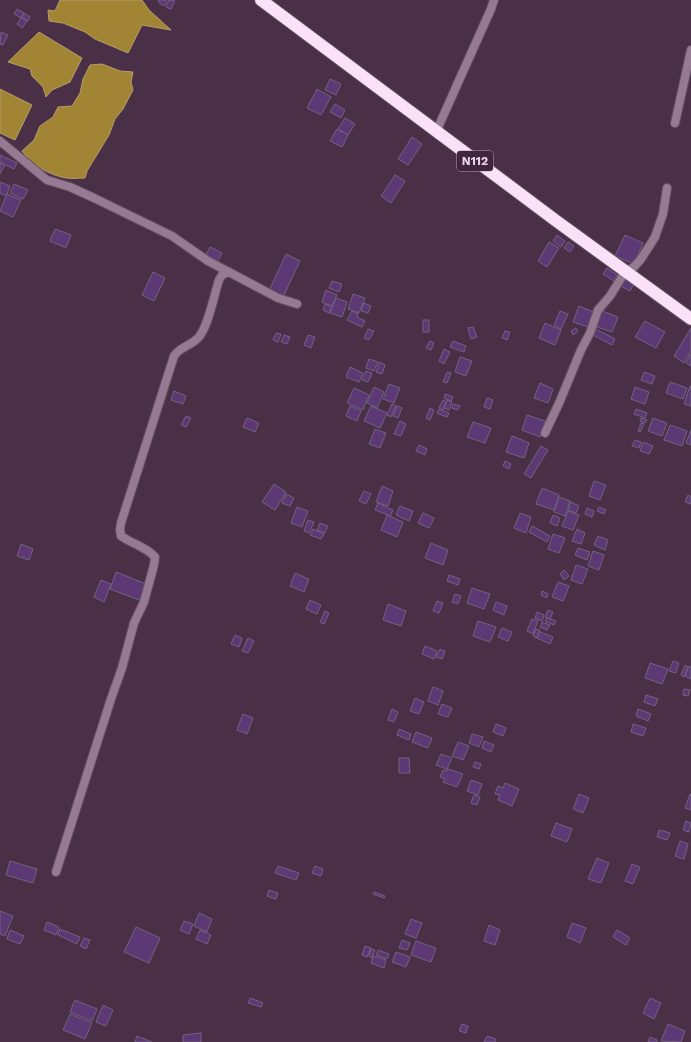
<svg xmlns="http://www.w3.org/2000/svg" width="691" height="1042" font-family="'Work Sans',sans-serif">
<rect width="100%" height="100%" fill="#4a3047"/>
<!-- water -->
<g fill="#a18534" stroke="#b69d69">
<path d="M60,0H142L149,10L171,30L142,25L128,53L95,39L85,32L63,23L49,21L48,10L55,11Z"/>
<path d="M39,32L82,58L70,82L52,90L46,97L43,87L32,76L30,69L8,62Z"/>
<path d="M102,64L120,71L133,72L131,82L133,90L123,109L115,119L109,135L87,171L85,178C79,178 72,179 66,178C49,175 32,165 22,151L34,140L40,126L53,117L58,107L72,106L80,93L83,79L90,65Z"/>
<path d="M0,89L32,105L15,140L0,133Z"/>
</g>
<!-- building -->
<g fill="#5c3975" stroke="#726180">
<path d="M159,0H167L164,6L158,2Z"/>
<path d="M169,0L175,1L171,9L166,7Z"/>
<path d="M17,9L24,13L21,18L14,14Z"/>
<path d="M24,13L30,17L28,21L22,17Z"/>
<path d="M21,18L27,21L22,28L17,24Z"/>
<path d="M1,32L8,35L3,45L0,44Z"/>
<path d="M330,79L341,84L336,95L325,90Z"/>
<path d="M317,89L331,97L321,115L307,108Z"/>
<path d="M335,104L345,110L341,118L330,112Z"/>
<path d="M345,118L355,124L348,135L338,129Z"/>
<path d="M337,129L348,135L342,147L330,141Z"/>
<path d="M412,137L422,144L408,165L398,159Z"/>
<path d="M0,155L17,163L14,169L0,162Z"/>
<path d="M0,163L5,165L0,174Z"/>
<path d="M395,175L405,181L391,203L381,196Z"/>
<path d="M0,182L10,186L6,196L0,193Z"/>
<path d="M14,184L28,190L23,199L10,193Z"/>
<path d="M7,194L21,200L13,217L0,211Z"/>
<path d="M55,229L71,235L66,248L50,241Z"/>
<path d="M557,235L565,241L561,247L553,241Z"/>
<path d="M625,235L643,243L634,264L615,256Z"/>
<path d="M549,242L559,248L547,267L538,261Z"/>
<path d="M568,242L574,246L570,252L564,248Z"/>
<path d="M210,247L222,253L217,263L205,257Z"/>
<path d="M286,254L300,261L283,297L269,291Z"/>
<path d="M607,268L617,275L614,281L603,274Z"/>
<path d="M153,272L165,278L154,301L142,295Z"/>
<path d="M623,278L634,284L630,291L619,285Z"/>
<path d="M332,281L342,284L339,292L329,288Z"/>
<path d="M326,290L337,295L332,306L322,302Z"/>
<path d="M353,294L365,298L359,313L348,309Z"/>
<path d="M336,298L347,302L342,317L330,313Z"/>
<path d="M364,303L371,306L368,313L361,311Z"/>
<path d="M325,304L332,307L329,313L323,310Z"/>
<path d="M579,306L596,313L591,328L573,322Z"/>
<path d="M600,310L618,317L612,332L594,326Z"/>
<path d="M352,311L358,314L357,317L365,321L362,327L347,320Z"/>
<path d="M560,311L568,314L561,329L554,325Z"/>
<rect x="423" y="320" width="6" height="12"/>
<path d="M645,321L665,332L656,348L635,337Z"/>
<path d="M545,323L561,330L555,345L539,338Z"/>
<path d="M473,327L477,337L471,339L468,328Z"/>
<path d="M576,328L578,331L573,335L571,331Z"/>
<path d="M594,328L615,339L612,345L591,334Z"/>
<path d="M691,328V351L684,363L674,356Z"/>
<path d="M368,329L374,331L369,340L364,338Z"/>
<path d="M505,331L510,332L507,340L502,338Z"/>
<path d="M276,333L281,334L278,342L273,340Z"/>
<path d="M284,335L290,337L287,344L281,342Z"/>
<path d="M308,335L315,337L311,348L304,345Z"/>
<path d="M430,341L434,343L431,350L426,348Z"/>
<path d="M453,341L466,346L464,352L450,347Z"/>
<path d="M444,349L450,352L444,364L439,361Z"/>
<path d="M691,354V366L686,363Z"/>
<path d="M460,357L472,361L466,376L455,372Z"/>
<path d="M369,359L378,362L374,371L366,368Z"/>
<path d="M380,362L385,365L382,374L376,372Z"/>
<path d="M350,367L363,373L359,382L346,377Z"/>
<path d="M366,371L372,373L368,382L362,380Z"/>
<path d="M447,372L451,373L447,383L443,382Z"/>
<path d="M644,372L655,376L652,384L641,380Z"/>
<path d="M670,382L687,388L683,399L666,393Z"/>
<path d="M540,383L553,389L548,403L534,398Z"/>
<path d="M389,384L400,388L394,403L383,399Z"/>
<path d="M690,386H691V406L684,404Z"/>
<path d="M374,387L384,392L377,408L367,403Z"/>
<path d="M635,387L649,392L645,404L631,399Z"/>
<path d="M354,388L369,395L363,410L347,403Z"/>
<path d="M174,391L186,396L183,404L171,400Z"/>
<path d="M445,394L453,397L451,401L444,398Z"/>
<path d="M487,398L493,400L490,409L484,407Z"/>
<path d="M443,400L446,402L443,410L439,408Z"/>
<path d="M447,400L452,402L449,410L444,408Z"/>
<path d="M392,404L396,406L391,417L387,415Z"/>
<path d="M453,404L460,406L458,410L452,408Z"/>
<path d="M350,406L361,411L357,421L346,416Z"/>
<path d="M371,406L387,413L380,428L364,421Z"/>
<path d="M397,406L402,408L398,418L393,416Z"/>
<path d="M430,408L434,410L430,420L426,418Z"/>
<path d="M439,409L449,413L447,417L437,413Z"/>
<path d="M636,409L647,413L645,418L634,414Z"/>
<path d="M527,415L545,421L540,437L522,430Z"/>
<path d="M186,416L191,418L186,427L181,425Z"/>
<path d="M247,418L259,423L255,432L243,427Z"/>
<path d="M641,418L647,420L645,423L640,421Z"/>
<path d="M653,418L667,423L662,436L648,431Z"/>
<path d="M400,421L406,424L401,436L394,434Z"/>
<path d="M473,422L491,428L485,443L467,437Z"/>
<path d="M641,423L644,424L640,432L638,431Z"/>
<path d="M670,425L687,431L682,446L664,440Z"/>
<path d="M375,429L386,433L380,448L369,444Z"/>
<path d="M691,430V445L686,443Z"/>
<path d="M512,436L529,443L524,458L506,452Z"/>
<path d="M635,440L641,442L639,448L632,446Z"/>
<path d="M643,442L653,446L649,454L640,451Z"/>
<path d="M419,445L427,449L425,455L416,451Z"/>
<path d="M541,446L548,450L531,478L524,474Z"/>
<path d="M505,461L511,464L509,469L503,466Z"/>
<path d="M594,481L606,485L600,500L589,496Z"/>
<path d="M274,484L286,492L275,510L262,502Z"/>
<path d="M382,486L393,491L388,506L376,502Z"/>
<path d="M542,488L559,495L554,510L536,504Z"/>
<path d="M364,491L371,494L366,504L359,501Z"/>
<path d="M286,494L294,498L290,506L282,503Z"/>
<path d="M688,495L691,497V504L685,502Z"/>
<path d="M559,497L570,501L565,516L554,512Z"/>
<path d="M571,502L579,506L576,513L568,510Z"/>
<path d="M378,503L393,510L390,516L375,510Z"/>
<path d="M400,506L413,511L409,521L396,515Z"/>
<path d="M297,507L308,511L302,527L291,523Z"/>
<path d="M599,507L606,510L604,514L597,511Z"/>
<path d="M587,508L594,511L592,517L585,514Z"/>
<path d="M568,511L579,515L573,530L562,526Z"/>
<path d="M423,513L434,518L429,528L418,523Z"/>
<path d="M520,513L531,517L526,533L514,528Z"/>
<path d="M387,515L403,522L397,537L381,530Z"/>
<path d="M553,515L560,518L557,526L550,523Z"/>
<path d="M308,520L314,522L309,533L304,531Z"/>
<path d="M320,523L328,526L325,533L317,530Z"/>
<path d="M532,526L550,536L547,542L529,532Z"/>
<path d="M313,529L324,534L321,539L310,535Z"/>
<path d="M577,529L585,533L581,544L572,541Z"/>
<path d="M553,534L565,538L559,553L548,549Z"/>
<path d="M598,536L608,540L605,550L594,545Z"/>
<path d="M431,543L448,550L443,565L425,558Z"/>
<path d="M21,544L33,549L29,560L17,556Z"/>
<path d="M578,548L590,552L587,560L575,555Z"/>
<path d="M593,551L604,555L599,570L588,566Z"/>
<path d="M576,565L588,569L582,584L571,580Z"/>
<path d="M564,570L569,576L564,580L560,574Z"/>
<path d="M116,572L146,584L139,600L110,589Z"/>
<path d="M295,573L309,579L304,592L290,586Z"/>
<path d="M449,575L460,579L458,585L447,581Z"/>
<path d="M101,580L111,584L104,602L94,597Z"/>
<path d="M558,582L569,586L563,601L552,597Z"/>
<path d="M472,588L490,594L484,609L467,603Z"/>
<path d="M542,591L548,594L547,598L541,595Z"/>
<path d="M455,594L461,596L458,604L452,602Z"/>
<path d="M310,600L321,605L317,614L306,609Z"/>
<path d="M437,601L443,603L439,613L433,611Z"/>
<path d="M496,602L507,606L504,615L493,610Z"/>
<path d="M388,604L406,611L401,626L383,620Z"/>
<path d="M548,610L553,612L550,619L545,617Z"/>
<path d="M325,611L329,613L324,624L320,622Z"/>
<path d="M537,612L544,615L542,621L535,618Z"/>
<path d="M547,618L556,621L554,625L545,621Z"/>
<path d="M532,619L538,621L533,634L527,631Z"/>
<path d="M478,621L496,627L490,642L473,636Z"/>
<path d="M542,622L550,625L547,630L540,627Z"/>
<path d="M502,628L512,632L508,641L498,637Z"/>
<path d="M536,629L540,630L537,638L533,636Z"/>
<path d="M540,632L553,637L550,644L537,638Z"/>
<path d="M235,635L242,638L239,647L231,644Z"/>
<path d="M248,638L254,641L248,653L242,651Z"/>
<path d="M425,646L437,651L434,659L422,654Z"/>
<path d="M440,649L445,651L442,659L436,657Z"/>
<path d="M673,661L679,663L676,673L669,671Z"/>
<path d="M650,663L668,669L662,684L645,678Z"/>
<path d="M685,665L688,667L684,677L681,675Z"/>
<path d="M689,666L691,667V679L685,676Z"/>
<path d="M433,687L443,691L438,705L428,701Z"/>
<path d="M684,689L690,690L688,696L683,695Z"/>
<path d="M646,695L658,699L655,706L644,702Z"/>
<path d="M415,698L424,702L419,714L410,711Z"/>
<path d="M442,704L452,708L448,717L438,714Z"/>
<path d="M392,709L398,712L394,722L388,720Z"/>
<path d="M638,709L651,714L648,721L636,716Z"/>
<path d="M243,714L253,718L247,734L237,730Z"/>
<path d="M496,724L506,728L503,736L493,732Z"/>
<path d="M633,724L646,728L643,736L631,732Z"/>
<path d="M399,729L411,734L409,740L397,735Z"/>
<path d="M416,732L432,738L428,748L412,742Z"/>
<path d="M472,734L483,737L479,747L469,743Z"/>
<path d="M484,741L494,745L491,752L482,748Z"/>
<path d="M458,742L469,746L463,760L452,756Z"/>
<path d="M441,754L452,758L447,769L436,765Z"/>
<path d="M399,758H409L410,773H399Z"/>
<path d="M475,762L481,764L479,769L473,767Z"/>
<path d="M448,769L463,774L457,787L443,782L445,779L440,777L443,770L447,771Z"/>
<path d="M471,780L482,784L478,795L467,791Z"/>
<path d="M505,783L519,789L512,806L498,800L500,795L495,794L498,786L503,788Z"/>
<path d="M579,794L589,798L583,813L573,809Z"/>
<path d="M690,794L691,795V810L685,808Z"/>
<path d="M474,795L480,797L477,805L471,803Z"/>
<path d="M686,821L691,823L689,832L683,830Z"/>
<path d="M556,823L572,829L567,842L551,836Z"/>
<path d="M659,830L670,833L667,840L657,837Z"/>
<path d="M680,841L688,844L684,859L675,856Z"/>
<path d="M597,858L609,863L601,883L588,879Z"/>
<path d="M10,861L37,869L33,883L6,875Z"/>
<path d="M632,864L640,867L633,884L625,881Z"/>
<path d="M278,866L299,873L296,880L275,873Z"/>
<path d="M315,866L323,869L321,876L312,873Z"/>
<path d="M269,890L278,893L276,899L267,896Z"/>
<path d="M374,892L385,896L384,898L373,894Z"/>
<path d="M0,911L13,916L5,936L0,934Z"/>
<path d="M199,913L212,919L207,932L194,926Z"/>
<path d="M411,919L422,923L416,938L405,934Z"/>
<path d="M184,921L193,924L189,934L180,930Z"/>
<path d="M47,922L59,927L56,935L44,930Z"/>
<path d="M572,923L586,928L580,943L567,937Z"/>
<path d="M489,925L500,930L495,945L484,941Z"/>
<path d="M136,927L160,938L149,963L124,952Z"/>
<path d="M60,929L80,937L77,944L58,935Z"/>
<path d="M10,930L24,936L20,944L7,939Z"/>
<path d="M200,930L211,935L207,944L196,939Z"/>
<path d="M617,930L630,938L626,945L613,937Z"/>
<path d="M84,938L90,940L86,949L80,946Z"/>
<path d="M402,940L410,943L407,950L399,948Z"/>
<path d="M416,941L436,948L431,962L411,955Z"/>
<path d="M365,946L371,948L367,957L362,955Z"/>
<path d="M371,949L375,950L372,958L369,956Z"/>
<path d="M378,950L389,954L387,959L376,955Z"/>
<path d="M396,952L410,957L406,967L392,962Z"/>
<path d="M373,956L386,960L384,968L371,963Z"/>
<path d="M250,998L263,1003L261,1007L248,1003Z"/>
<path d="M650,998L661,1003L654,1019L643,1013Z"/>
<path d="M75,1000L97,1009L92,1021L70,1012Z"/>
<path d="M103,1005L113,1010L106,1026L96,1022Z"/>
<path d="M70,1014L92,1023L85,1039L63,1030Z"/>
<path d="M462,1024L468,1026L466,1033L459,1031Z"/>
<path d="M668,1024L685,1031L681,1042L661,1041Z"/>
<path d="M201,1033V1042H183V1035Z"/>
<path d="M137,1036L152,1042H135Z"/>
<path d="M487,1036L496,1039L495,1042H484Z"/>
<path d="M650,1037L657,1040V1042H648Z"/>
</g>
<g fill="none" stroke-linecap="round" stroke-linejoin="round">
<defs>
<g id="street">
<path d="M675,123L691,50"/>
<path d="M436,132L491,9L494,0"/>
<path d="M0,141L47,180L70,187L94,198L172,236L208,261L278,298L297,304"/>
<path d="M545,433L560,401L581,350L590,333L598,310L610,296L625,272L634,267L641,259L655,237L663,214L667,188"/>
<path d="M56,872L111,699L122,668L134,623L144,602L154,565L155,557C145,546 132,544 121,536L120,530L121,523L174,356C180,347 190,346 198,338C208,328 214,295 219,280L222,275L229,272"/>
</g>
<path id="highway" d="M261,0L555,220L691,319"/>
</defs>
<!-- street casing -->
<use href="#street" stroke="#664e63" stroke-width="10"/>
<!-- highway casing -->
<use href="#highway" stroke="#664e63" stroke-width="14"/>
<!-- street -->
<use href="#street" stroke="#957a92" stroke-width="8"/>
<!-- highway -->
<use href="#highway" stroke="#fbe1f8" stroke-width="12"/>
</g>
<g text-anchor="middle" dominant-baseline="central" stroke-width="4" stroke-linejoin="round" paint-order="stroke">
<!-- shield labels -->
<rect fill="#3f263d" stroke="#b4a0b2" stroke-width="1" x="457" y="151" width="36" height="20" rx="3"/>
<g font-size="12" font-weight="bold" fill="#e6d5e4">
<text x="475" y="161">N112</text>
</g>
</g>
</svg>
